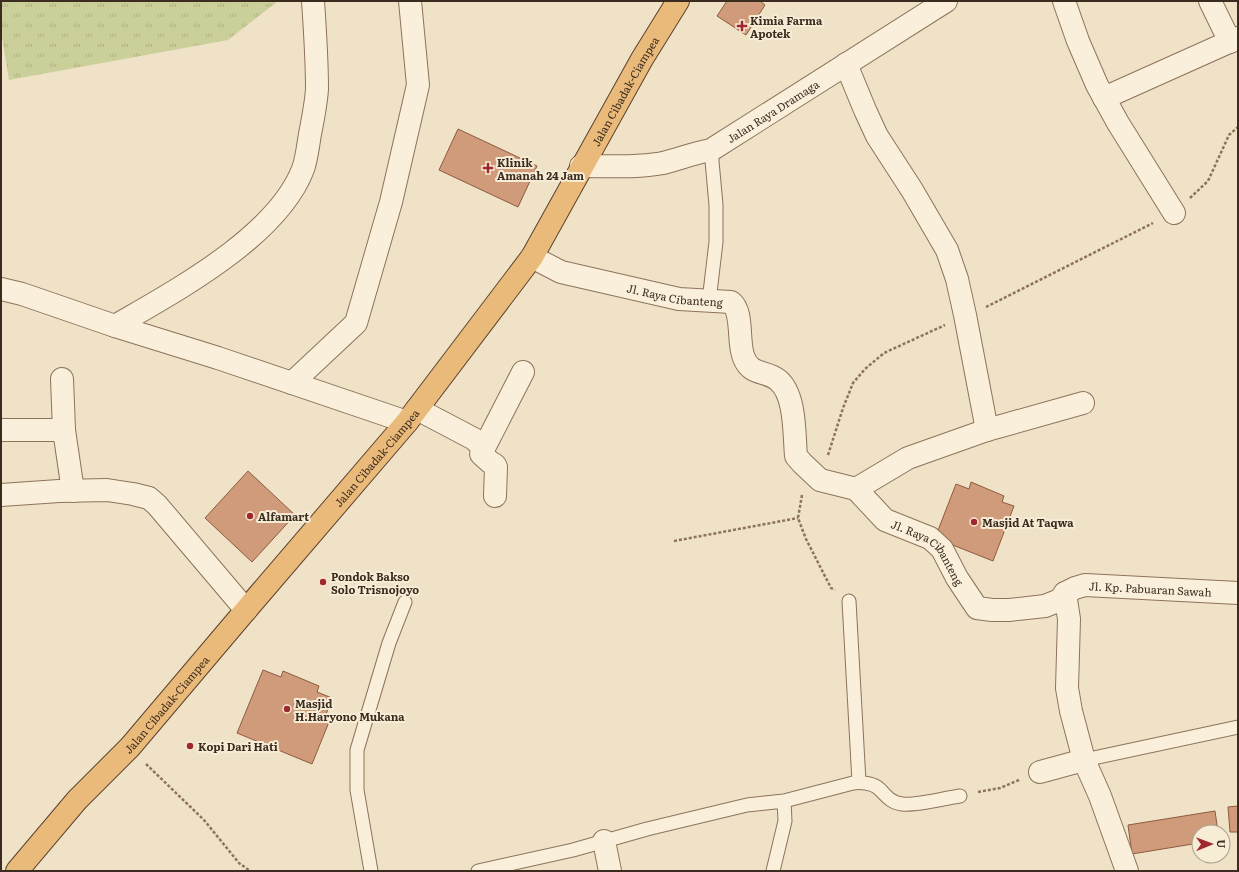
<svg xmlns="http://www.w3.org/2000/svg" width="1239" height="872" viewBox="0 0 1239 872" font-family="Literata,serif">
  <defs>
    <pattern id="grass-tufts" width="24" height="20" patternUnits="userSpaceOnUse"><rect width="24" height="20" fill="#cbcf99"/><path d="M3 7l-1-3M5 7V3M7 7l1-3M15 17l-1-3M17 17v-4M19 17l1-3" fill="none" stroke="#afb283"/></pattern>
  </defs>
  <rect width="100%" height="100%" fill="#f0e2c6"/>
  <path fill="url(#grass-tufts)" d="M1 1H278L228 40 9 80 1 31Z"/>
  <path fill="#d09b7b" stroke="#8d5b40" d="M727 1H760L765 5 746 35 717 16Z
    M458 129 537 166 518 207 439 170Z
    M248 471 295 515 252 562 205 518Z
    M971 482 1004 496 1002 502 1014 506 993 561 935 538 956 484 969 489Z
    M263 670 281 677 283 671 319 686 317 692 332 698 324 720 329 722 312 764 237 733Z
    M1238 806V832H1230L1228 807Z
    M1215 811 1218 832H1199V843L1132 854 1128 825Z"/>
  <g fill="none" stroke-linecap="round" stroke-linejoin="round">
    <defs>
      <path id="service" d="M709 301 716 242V205L711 150
        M849 601 859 782
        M1084 760 1238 727
        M371 871 357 790V750L389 643 405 602
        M478 871 573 850 647 829 747 805 784 801 853 783C860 782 871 783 877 787 886 794 888 802 902 804 916 806 945 798 960 796
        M773 871 785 821 784 801"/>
      <g id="minor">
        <path d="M1064 1 1078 41 1097 85 1118 123 1174 213"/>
        <path d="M1210 1 1230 42"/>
        <path d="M846 64 865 110 877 136 912 190 947 250 957 279 965 315 987 430"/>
        <path d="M1104 98 1238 38"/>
        <path id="s1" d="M581 166C608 166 636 168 663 163 679 159 694 153 711 150L946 1"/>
        <path id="s2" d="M532 257 561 272 679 299 731 302C744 312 737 343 744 358 751 376 766 370 778 380 796 395 794 434 796 456L802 463 820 480 856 489 885 520 930 538 942 549 957 578 977 608 992 610H1009L1045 606 1060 600 1065 593 1069 619 1067 688 1071 711 1084 760 1100 796 1127 871"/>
        <path d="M1 289 22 294 115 326 218 358 407 422"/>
        <path d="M115 326C175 291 277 237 303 169 307 158 308 145 310 134 313 119 316 104 317 89 317 59 315 30 313 1"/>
        <path d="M62 379 64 430"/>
        <path d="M292 383 356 323 391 202 418 85 410 1"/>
        <path d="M417 409 474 439 484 448 481 454 490 462 495 465 496 467 495 496"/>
        <path d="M1 430H64L73 491"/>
        <path d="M484 448 523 372"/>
        <path d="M856 489 908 458 987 430 1083 403"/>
        <path d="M1 495 59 491 107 490 133 494 149 498 157 505 246 610"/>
        <path id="s3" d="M1065 593 1075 588 1085 585 1238 593"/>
        <path d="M1040 772 1084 760"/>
        <path d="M604 841 610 871"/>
      </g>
      <g id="trunk">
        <path id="s4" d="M17 871 77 800 130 747 246 610 407 422 532 257 642 59 678 1"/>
      </g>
    </defs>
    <use href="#service" stroke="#8d735b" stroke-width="15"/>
    <use href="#minor" stroke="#8d735b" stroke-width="24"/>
    <use href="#trunk" stroke="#5a422f" stroke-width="24"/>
    <path stroke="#8d735b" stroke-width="2.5" stroke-dasharray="3 2" stroke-linecap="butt" d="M1190 198 1208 181 1229 135 1238 127
      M986 307 1153 223
      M828 455 843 408 853 383 865 369 884 353 945 325
      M802 495 798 518 806 539 831 588 835 590
      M674 541 798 518
      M146 764 204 820 239 863 250 871
      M978 792 1000 788 1019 780"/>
    <use href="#service" stroke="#faefda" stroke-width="13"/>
    <use href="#minor" stroke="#faefda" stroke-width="22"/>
    <use href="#trunk" stroke="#eaba7a" stroke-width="22"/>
  </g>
  <g fill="#9e282e" stroke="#f7ecd6" stroke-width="1.5">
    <path d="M740 20h4v4h4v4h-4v4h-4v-4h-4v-4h4z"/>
    <path d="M486 162h4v4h4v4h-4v4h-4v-4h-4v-4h4z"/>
    <circle cx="250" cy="516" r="4"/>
    <circle cx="974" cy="522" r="4"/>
    <circle cx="323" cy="582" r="4"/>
    <circle cx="287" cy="709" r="4"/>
    <circle cx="190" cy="746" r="4"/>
  </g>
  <g text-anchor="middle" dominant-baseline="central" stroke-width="4" stroke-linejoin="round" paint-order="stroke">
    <g font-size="11" font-weight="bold" fill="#3c2c1f" stroke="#f7ecd6" text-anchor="start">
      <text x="750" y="20">Kimia Farma<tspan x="750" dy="13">Apotek</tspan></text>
      <text x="497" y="162">Klinik<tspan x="497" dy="13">Amanah 24 Jam</tspan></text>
      <text x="258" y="516">Alfamart</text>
      <text x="982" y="522">Masjid At Taqwa</text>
      <text x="331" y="576">Pondok Bakso<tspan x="331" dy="13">Solo Trisnojoyo</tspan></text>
      <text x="295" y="703">Masjid<tspan x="295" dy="13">H.Haryono Mukana</tspan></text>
      <text x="198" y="746">Kopi Dari Hati</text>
    </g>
    <g font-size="11" fill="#3c2c1f" stroke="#f7ecd6">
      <text stroke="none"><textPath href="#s4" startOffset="992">Jalan Cibadak-Ciampea</textPath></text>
      <text stroke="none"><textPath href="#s1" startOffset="205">Jalan Raya Dramaga</textPath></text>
      <text stroke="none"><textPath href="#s2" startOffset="149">Jl. Raya Cibanteng</textPath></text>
      <text stroke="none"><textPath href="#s4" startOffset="548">Jalan Cibadak-Ciampea</textPath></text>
      <text stroke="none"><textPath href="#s2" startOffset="556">Jl. Raya Cibanteng</textPath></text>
      <text stroke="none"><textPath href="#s3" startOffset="87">Jl. Kp. Pabuaran Sawah</textPath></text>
      <text stroke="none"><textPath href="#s4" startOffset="224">Jalan Cibadak-Ciampea</textPath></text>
    </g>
  </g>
  <rect width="1239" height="872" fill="none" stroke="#3c2c1f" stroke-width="4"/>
  <g transform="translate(1211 844) rotate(89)"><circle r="19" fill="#f7ecd6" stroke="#ac9f8d"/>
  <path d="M0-3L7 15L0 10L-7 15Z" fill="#9e282e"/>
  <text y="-6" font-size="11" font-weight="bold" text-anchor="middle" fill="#3c2c1f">U</text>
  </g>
</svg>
